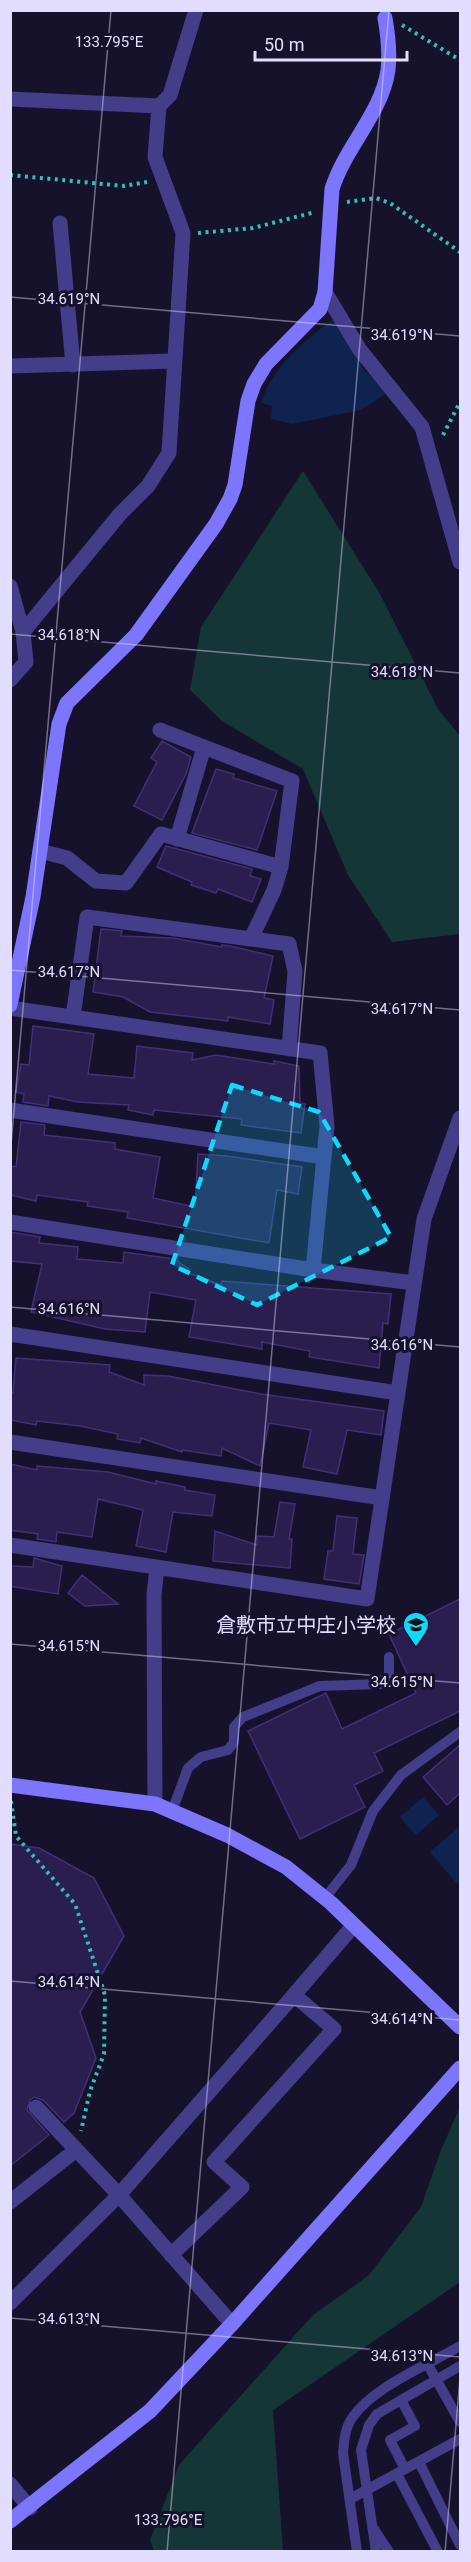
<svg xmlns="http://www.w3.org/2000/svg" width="471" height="2562" viewBox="0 0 471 2562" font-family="Roboto,'Noto Sans JP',sans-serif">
  <rect width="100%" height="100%" fill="#17122c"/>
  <path fill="#153636" d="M303 471 380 594 438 709 460 736V934L392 942 348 875 303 769 222 721 190 690 201 627Z
    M460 2107V2282L273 2410 283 2551H154L150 2540 179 2465 312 2316 369 2275 421 2207 441 2150Z"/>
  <path fill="#0e234f" d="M336 317 362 367 387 393 361 410 292 424 271 419 272 406 261 403C273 365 305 341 336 317Z
    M423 1797 439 1815 416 1835 400 1817Z
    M460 1826V1882L457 1884 430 1852Z"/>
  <path fill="#291e4d" stroke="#413079" stroke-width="1.5" d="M162 741 191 757 186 774 162 820 134 806 157 762 151 758Z
    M216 769 234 774 233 778 277 791 257 850 192 833Z
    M166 846 252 869 250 876 261 879 252 902 218 889 216 893 191 885 192 882 157 867Z
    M101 929 122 931 121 936 173 938 221 947 222 945 230 946 273 956 264 998 274 1000 270 1024 228 1017V1021L150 1012 123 997 93 992Z
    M33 1026 94 1034 88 1074 134 1078 137 1046 193 1053 192 1060 216 1055 274 1064V1061L299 1066 300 1103 305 1104 301 1133 241 1125 242 1119 154 1110 153 1115 128 1110 129 1105 78 1102 49 1096 48 1106 23 1102 24 1094 16 1092 21 1064 29 1065Z
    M21 1122 45 1125 44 1135 115 1143V1149L160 1157 153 1198 195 1207 198 1154 227 1156 302 1167 298 1194 277 1190 269 1243 127 1218 128 1212 87 1206 88 1202 37 1195 36 1201 10 1195V1166L16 1167Z
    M10 1232 40 1237 39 1243 78 1247 77 1259 123 1263 124 1252 174 1259 189 1269 188 1273 221 1285 222 1281 391 1294 388 1324 383 1323 379 1368 309 1357 310 1351 262 1342V1349L189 1337 196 1300 150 1292 145 1332 105 1329 31 1312 42 1264 10 1261Z
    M16 1358 110 1365 109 1372 144 1385V1375L168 1376 261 1394 384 1411 381 1435 347 1430 337 1474 303 1467 311 1430 269 1423 260 1466 222 1448 221 1456 182 1450V1452L141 1438 140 1443 117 1439 118 1434 80 1426 37 1421 36 1425 10 1420V1392L13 1393Z
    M10 1464 37 1470V1466L108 1472 156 1484V1481L185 1487V1490L215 1495 212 1516 173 1512 166 1552 136 1546 143 1510 98 1499 92 1537 57 1532 56 1542 37 1539 38 1534 10 1530Z
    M280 1502 295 1504 289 1539H292L290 1568 213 1561 215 1531 257 1545V1536L274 1537Z
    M337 1516 357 1518 353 1554 364 1555 359 1584 324 1579 328 1551H333Z
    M34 1558 62 1566 58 1594 10 1586V1566L33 1567Z
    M82 1575 118 1604 85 1606 68 1593Z
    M460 1599V1711L374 1753 383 1771 354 1785 365 1807 300 1839 248 1731 326 1693 342 1729 416 1693 389 1634Z
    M460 1745V1793L447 1805 423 1777Z
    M10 1844 39 1848 94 1878 124 1936 80 2012 96 2058 74 2113 64 2122 43 2100 34 2097 30 2100 27 2110 49 2135 10 2166Z"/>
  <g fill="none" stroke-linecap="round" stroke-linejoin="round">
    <path stroke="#32beba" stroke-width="4" stroke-dasharray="3 4.5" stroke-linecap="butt" d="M402 25 460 60
      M10 175 124 186 147 182
      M347 202 376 198 390 203 460 252
      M198 233 253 228 315 212
      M443 435 460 402
      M11 1801 16 1836 75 1904 105 1995 104 2054 90 2091 81 2131"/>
    <path stroke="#433d8a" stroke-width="10" d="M172 1811 188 1768 201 1757 228 1750 234 1742V1727L243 1717 320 1686 381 1684 389 1676V1657
      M325 1898 351 1865 373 1811 401 1775 460 1732
      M428 2365 460 2422
      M401 2400 415 2426 390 2440 405 2469
      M419 2462 460 2545
      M397 2474 438 2552
      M350 2499 460 2439
      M374 2529 389 2552
      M357 2552 343 2453C344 2441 345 2428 352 2418 373 2387 428 2365 460 2346
      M376 2552 361 2450 369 2425 377 2414 460 2366"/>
    <path stroke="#433d8a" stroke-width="15" d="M10 99 159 106
      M60 223 73 365
      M325 292 360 350 422 427 460 562
      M10 366 174 361
      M10 586 23 632
      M10 680 26 662 23 632 120 514 148 486 169 453 183 233 155 157 159 106 170 95 196 10
      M160 730 292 781 281 867 274 890 251 939
      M177 839 204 747
      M40 851 67 858 96 881 126 883 161 834 281 867
      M10 1008 320 1053 327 1126 313 1270 414 1283
      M73 1017 87 917 289 944 295 971 289 1049
      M10 1110 324 1157
      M10 1222 313 1270
      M10 1334 398 1393
      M10 1442 382 1498
      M10 1545 367 1599 424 1219 460 1118
      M155 1804 154 1595 157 1568
      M294 1995 354 1925
      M36 2107 119 2195 294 1995 334 2029 214 2162 242 2187 171 2255
      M10 2202 76 2150
      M10 2303 119 2195 232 2324
      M10 2484 30 2508"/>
    <path stroke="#7d75fe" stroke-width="15" d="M10 1005 33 897 59 724 67 703 136 635 216 524 230 499 235 485 248 401 254 384 266 364 320 309 325 292 332 189C345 147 382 113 388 70 390 52 388 35 385 18
      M10 1785 155 1804 227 1835 286 1867 331 1903 460 2027
      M10 2521 150 2411 232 2324 460 2068"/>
  </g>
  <path fill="#0bdcfd" fill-opacity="0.2" stroke="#0bdcfd" stroke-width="4.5" stroke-dasharray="12 8" stroke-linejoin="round" d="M232 1085 319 1112 391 1237 257 1305 172 1265Z"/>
  <path fill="none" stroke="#e2ddff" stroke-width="1.5" stroke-opacity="0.45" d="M10 297 460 336M10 634 460 673M10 970 460 1010M10 1156 111 10M10 1307 460 1347M10 1644 460 1683M10 1981 460 2020M10 2318 460 2357M167 2552 389 10M445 2552 460 2378"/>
  <defs>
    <symbol id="school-pin" viewBox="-11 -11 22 30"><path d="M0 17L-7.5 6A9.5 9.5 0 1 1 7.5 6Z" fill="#0bdcfd" stroke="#17122c"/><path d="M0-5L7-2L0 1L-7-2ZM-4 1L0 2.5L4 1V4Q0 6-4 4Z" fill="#111"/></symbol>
  </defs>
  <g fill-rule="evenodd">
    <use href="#school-pin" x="401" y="1610" width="30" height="40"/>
  </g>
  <g text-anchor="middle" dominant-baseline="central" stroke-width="6" stroke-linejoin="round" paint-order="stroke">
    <g font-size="20" fill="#e2ddff" stroke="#17122c" text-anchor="end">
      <text x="396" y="1625">倉敷市立中庄小学校</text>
    </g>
  </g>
  <g font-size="15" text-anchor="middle" fill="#e2ddff" stroke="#17122c" stroke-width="6" stroke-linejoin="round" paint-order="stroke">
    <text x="109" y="47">133.795°E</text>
    <text x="69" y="304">34.619°N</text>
    <text x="402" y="340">34.619°N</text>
    <text x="69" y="640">34.618°N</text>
    <text x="402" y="677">34.618°N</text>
    <text x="69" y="977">34.617°N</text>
    <text x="402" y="1014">34.617°N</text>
    <text x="69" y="1314">34.616°N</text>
    <text x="402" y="1350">34.616°N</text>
    <text x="69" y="1651">34.615°N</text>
    <text x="402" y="1687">34.615°N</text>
    <text x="69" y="1987">34.614°N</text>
    <text x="402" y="2024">34.614°N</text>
    <text x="69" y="2324">34.613°N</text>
    <text x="402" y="2361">34.613°N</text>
    <text x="168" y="2525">133.796°E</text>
  </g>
  <rect width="471" height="2562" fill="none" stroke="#e2ddff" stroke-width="24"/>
  <path d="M255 51v9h152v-9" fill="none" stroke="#e2ddff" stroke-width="3"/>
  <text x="264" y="51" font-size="18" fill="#e2ddff" stroke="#17122c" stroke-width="4.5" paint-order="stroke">50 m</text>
</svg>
